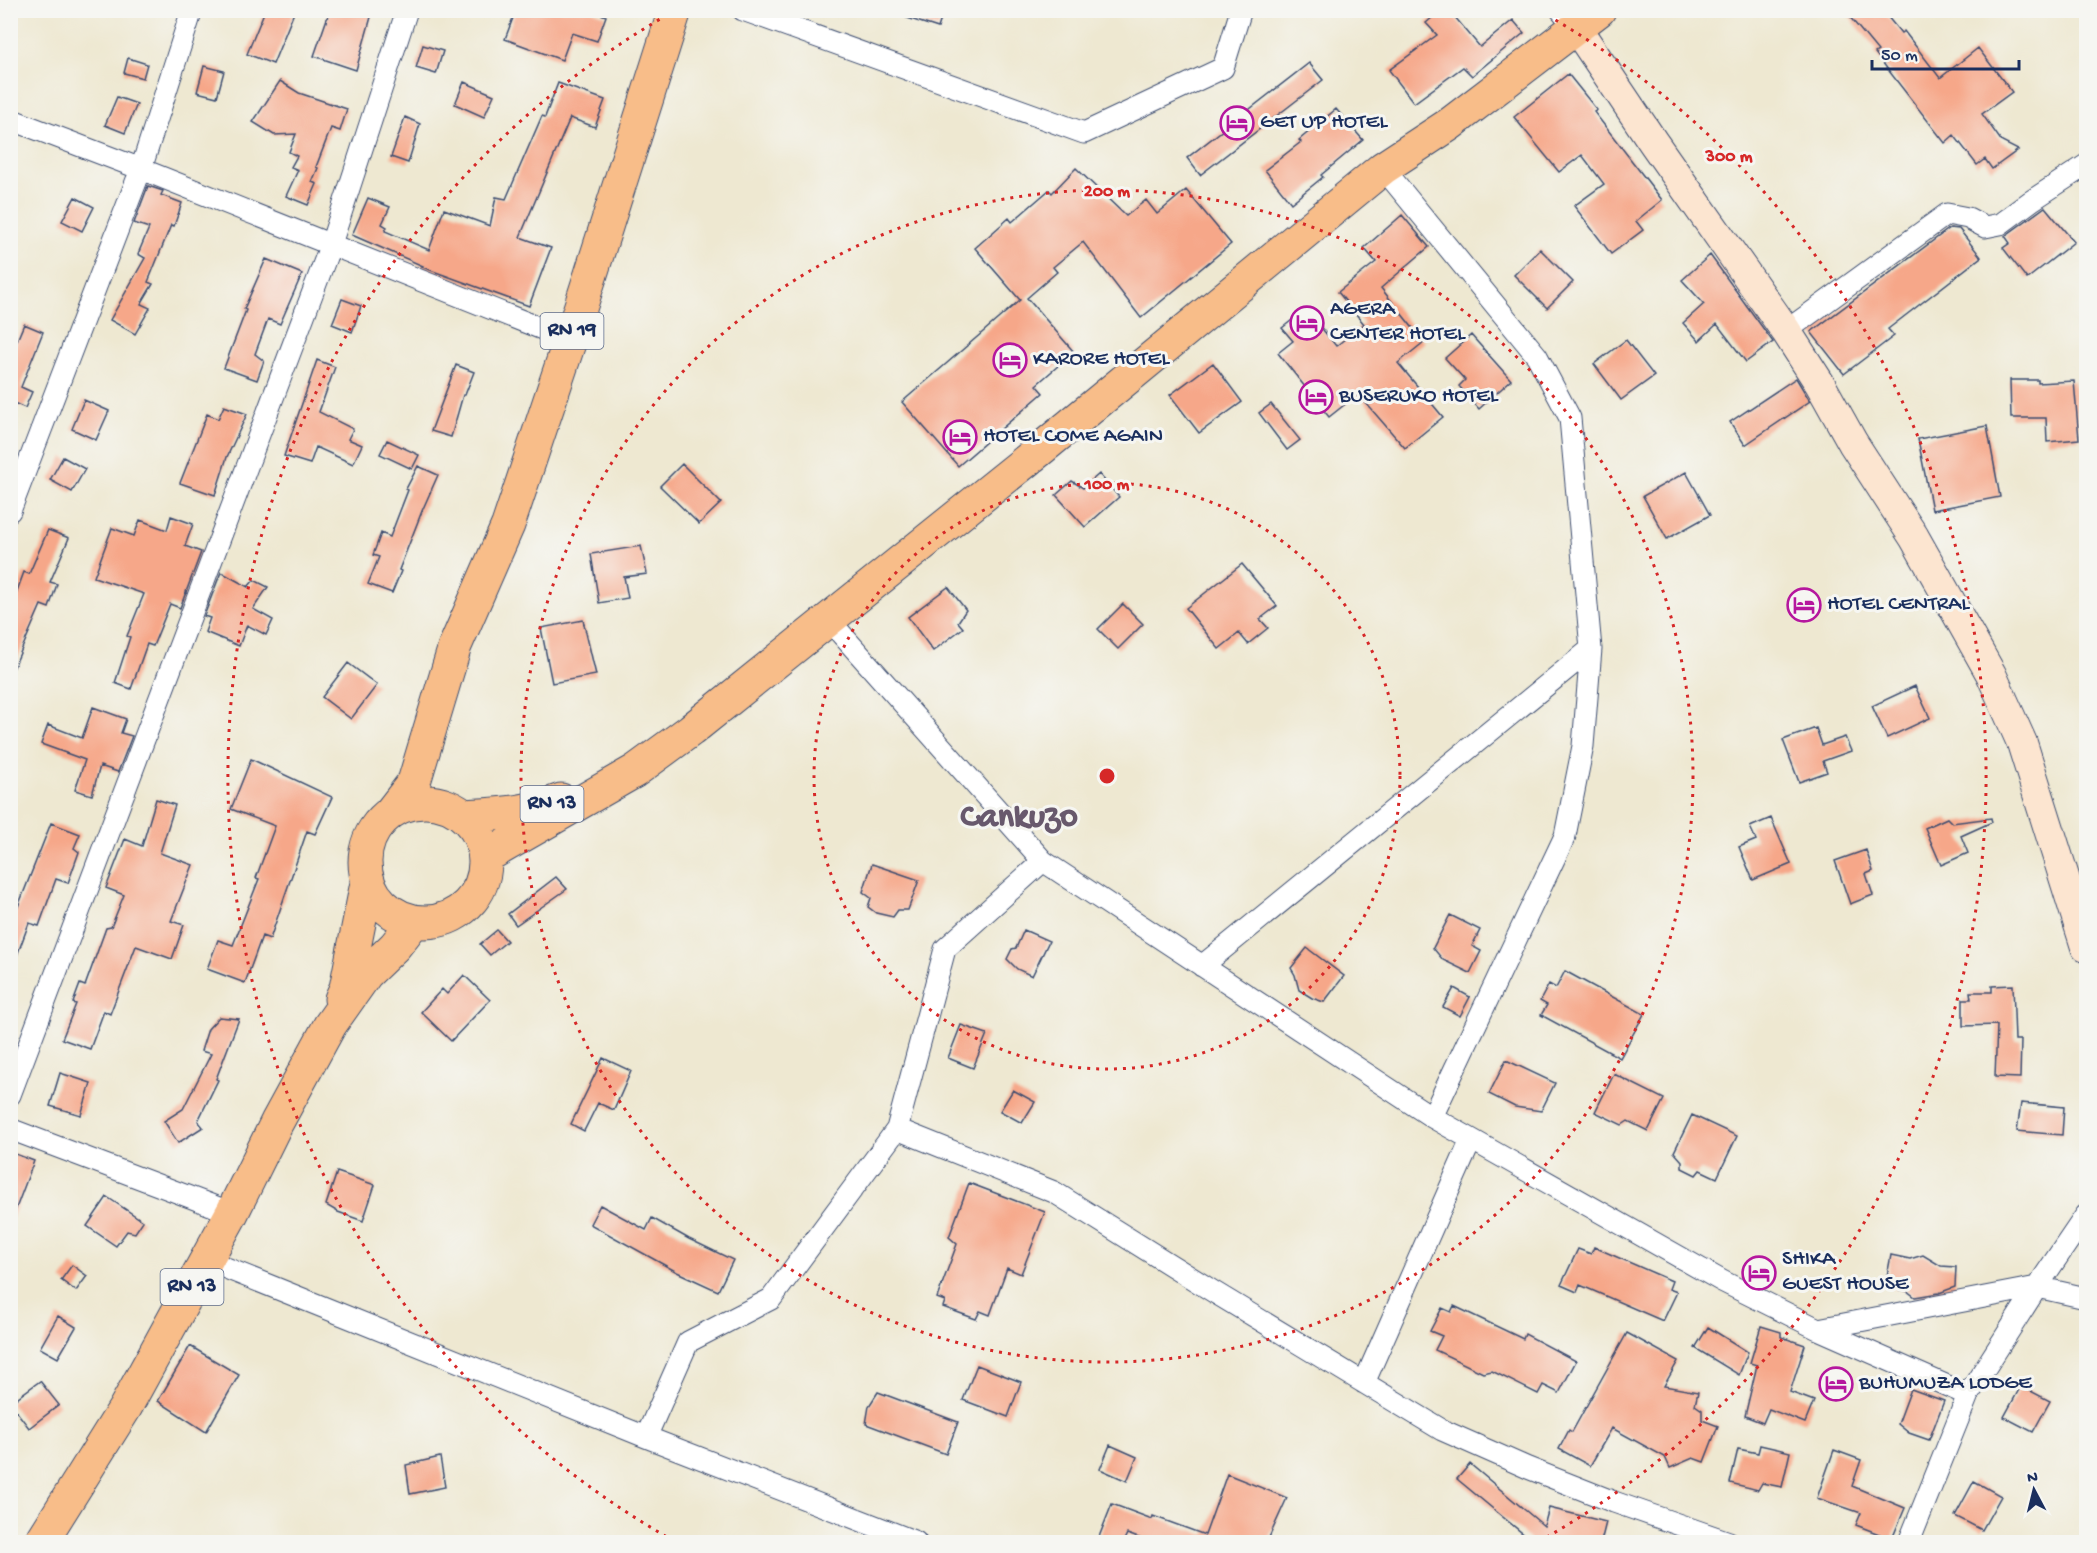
<svg xmlns="http://www.w3.org/2000/svg" width="2097" height="1553" viewBox="0 0 2097 1553" font-family="'Gochi Hand',sans-serif">
  <rect width="100%" height="100%" fill="#f6f6f2"/>
  <filter id="ink" filterUnits="userSpaceOnUse"><feTurbulence type="fractalNoise" baseFrequency=".0167" numOctaves="2"/><feDisplacementMap in="SourceGraphic" scale="12" xChannelSelector="R" yChannelSelector="G"/><feConvolveMatrix kernelMatrix="1 2 1 2 8 2 1 2 1" color-interpolation-filters="sRGB"/></filter>
  <filter id="wash" filterUnits="userSpaceOnUse"><feTurbulence type="fractalNoise" baseFrequency=".008" numOctaves="4" result="noise"/><feDisplacementMap in="SourceGraphic" scale="24" xChannelSelector="R" yChannelSelector="G"/><feGaussianBlur stdDeviation="1.35" result="paint"/><feColorMatrix in="noise" values="0 0 0 0 0 0 0 0 0 0 0 0 0 0 0 0 0 1.4 0 .05"/><feComposite in="paint" operator="in"/></filter>
  <g filter="url(#wash)">
    <rect width="100%" height="100%" fill="#eee8d1"/>
    <g id="blocks">
      <path fill="#f6a789" d="M265 10H295L273 64 247 54Z
        M330 10H373L356 70 314 56Z
        M516 10H591L606 16 597 41 572 33 562 60 505 39Z
        M895 10H944L938 28 895 14Z
        M1441 10H1449L1480 47 1513 20 1524 33 1472 76 1463 67 1414 103 1389 70 1437 35 1426 23Z
        M1844 10H1882L1901 33 1904 31 1940 78 1978 48 2012 92 1982 114 2002 142 2018 150 1992 169 1985 159 1977 165 1954 135 1945 143 1875 53 1878 51Z
        M423 45 443 51 436 74 416 68Z
        M128 58 147 64 143 78 124 73Z
        M1309 63 1323 80 1200 175 1187 158Z
        M204 66 224 71 217 97 197 92Z
        M1568 74 1597 110 1594 112 1662 200 1636 221 1643 230 1611 254 1574 206 1604 184 1582 155 1559 172 1514 117Z
        M280 81 299 93 347 109 340 131 331 128 316 167 318 168 312 182 317 184 308 205 286 196 298 170 291 167 297 156 289 152 296 134 274 135 253 122Z
        M464 82 494 95 484 117 455 104Z
        M558 83 605 100 595 127 570 118 520 237 551 248 529 306 422 267 423 266 352 235 368 198 390 207 382 224 387 227 385 231 429 250 444 209 490 226 496 197 506 199 542 116 545 117Z
        M117 97 137 104 125 133 105 125Z
        M1336 109 1363 140 1321 175 1323 177 1291 203 1265 170 1301 142 1299 140Z
        M405 117 420 124 408 163 391 157Z
        M1076 168 1126 216 1146 200 1157 214 1186 190 1231 244 1141 318 1083 242 1053 267 1057 272 1027 298 1074 352 1036 385 1043 393 958 466 902 402 1020 300 975 248 1009 218 1012 222 1049 190 1052 193Z
        M148 186 163 191 161 195 182 203 174 226 171 225 148 282 153 284 141 304 150 308 135 334 110 320 145 258 138 254 149 228 134 223Z
        M75 197 94 207 82 231 62 221Z
        M2045 207 2074 242 2027 279 2003 248 2010 243 2005 236Z
        M1402 215 1429 247 1381 288 1424 342 1398 363 1443 417 1405 448 1358 394 1329 417 1278 353 1293 341 1282 328 1306 309 1336 346 1364 324 1338 292 1376 262 1364 248Z
        M1950 228 1959 229 1981 257 1888 329 1894 336 1844 374 1811 332Z
        M1540 249 1573 282 1547 308 1514 275Z
        M1710 255 1773 342 1746 362 1717 324 1699 341 1683 323 1704 304 1682 280Z
        M266 259 302 274 280 324 268 319 255 354 264 361 257 380 224 368 246 310 244 309Z
        M342 299 361 306 352 332 332 324Z
        M24 324 43 332 21 387 32 392 25 408 14 403 11 410 10 357Z
        M1471 335 1511 380 1479 409 1459 386 1465 380 1445 358Z
        M1626 340 1654 376 1621 400 1594 364Z
        M317 360 335 367 319 412 353 429 348 439 362 445 353 464 316 447 310 464 284 456Z
        M1213 363 1242 402 1199 433 1170 395Z
        M456 365 474 372 465 395H463L451 437 431 431Z
        M1796 378 1810 401 1745 445 1730 422Z
        M2010 380H2038V383L2074 381 2079 439 2047 442 2046 418H2011Z
        M84 400 109 411 96 440 72 429Z
        M1271 404 1300 440 1287 450 1259 413Z
        M224 406 247 414 227 457 215 495 180 483 207 414 218 419Z
        M1987 426 2000 497 1932 510 1918 439Z
        M387 440 419 455 412 469 380 454Z
        M63 457 85 469 72 492 50 480Z
        M682 464 721 503 699 524 660 486Z
        M418 466 438 475 422 511 399 570 401 571 392 593 368 584 379 557 373 555 381 533 390 537 408 490 406 489Z
        M1686 472 1710 515 1667 539 1643 496Z
        M1099 474 1119 497 1085 527 1056 495 1072 481 1083 488Z
        M171 516 193 524 185 546 201 552 180 608 170 604 153 646 147 644 131 689 115 683 130 637 127 636 144 594 94 577 112 528 134 536 140 520 167 530Z
        M48 530 69 538 50 582 57 584 49 608 41 605 10 676V610L24 572 29 574Z
        M641 546 647 574 624 577 628 598 599 603 591 554Z
        M1242 564 1277 606 1260 619 1268 628 1248 644 1239 633 1219 649 1186 608Z
        M221 572 248 587 254 580 268 587 253 609 273 620 266 635 247 625 239 646 205 632 210 618 204 616Z
        M948 587 966 610 958 622 963 628 933 651 908 617Z
        M1123 604 1143 624 1118 649 1098 629Z
        M583 620 596 675 552 683 541 628Z
        M348 663 377 685 351 719 322 697Z
        M1915 686 1930 718 1887 738 1872 706Z
        M93 707 126 719 121 733 132 736 118 772 100 766 92 795 75 790 85 760 41 744 48 725 82 738Z
        M1816 728 1822 745 1845 737 1851 751 1823 761 1827 772 1799 782 1783 740Z
        M251 759 332 797 315 834 307 831 270 939 262 936 245 983 207 969 218 940 233 945 259 879 256 878 275 826 231 809Z
        M156 799 175 805 160 853 193 865 171 921 184 925 172 959 136 946 110 1014 104 1011 90 1049 62 1039 76 1004 73 1003 80 984 85 986 106 928 111 927 124 895 106 888 125 839 142 846Z
        M1771 818 1791 864 1753 880 1739 847 1756 840 1750 827Z
        M1947 818 1952 823 1991 818 1992 822 1961 836 1968 853 1941 865 1925 828Z
        M51 823 80 834 74 848 79 852 68 883 56 879 39 926 29 923 12 969 10 968V927Z
        M1866 850 1873 871 1866 874 1873 895 1850 904 1835 861Z
        M872 864 919 880 908 910H898L893 917 876 913 868 907 871 898 863 892Z
        M556 877 567 889 516 925 508 914Z
        M1450 915 1480 930 1472 946 1481 951 1470 973 1443 960 1433 948Z
        M497 930 507 941 490 955 480 944Z
        M1024 930 1049 941 1032 976 1017 969 1007 959 1012 949 1016 948Z
        M1307 948 1344 976 1324 1002 1312 998 1299 990 1295 975 1291 968Z
        M1565 971 1644 1014 1620 1058 1541 1015 1547 1005 1540 1001 1549 984 1556 988Z
        M464 975 490 1000 451 1041 421 1012 442 989 447 994Z
        M2013 985 2015 1040H2021L2020 1078 1995 1077 1997 1025 1963 1026V999H1971L1970 992H1992V986Z
        M1454 988 1470 997 1460 1016 1443 1007Z
        M219 1017 239 1019 216 1079 218 1080 198 1121 203 1127 178 1143 164 1121 183 1109 211 1054 201 1051 208 1029Z
        M961 1025 987 1034 973 1068 948 1058Z
        M603 1058 631 1071 614 1110 598 1103 584 1131 571 1124Z
        M1506 1060 1555 1083 1541 1111 1515 1107 1489 1094Z
        M60 1073 91 1083 81 1115 50 1106Z
        M1614 1074 1664 1099 1648 1131 1628 1121 1622 1125 1595 1112Z
        M1013 1090 1035 1102 1022 1123 1000 1111Z
        M2021 1103 2064 1107 2062 1135 2017 1131Z
        M1692 1115 1737 1136 1717 1178 1700 1170 1696 1175 1682 1168V1161L1674 1152Z
        M10 1152 34 1161 12 1219 10 1218Z
        M337 1172 375 1185 363 1221 338 1212 326 1205Z
        M969 1183 1045 1212 1021 1274 1007 1268 990 1315 980 1311 976 1319 943 1307 945 1301 937 1298 957 1244 949 1237Z
        M107 1197 143 1221 135 1233 127 1231 116 1246 87 1226Z
        M600 1205 646 1230 652 1218 689 1239 733 1260 718 1291 677 1272 590 1224Z
        M1594 1247 1672 1281 1669 1289 1677 1292 1663 1321 1580 1285 1577 1292 1561 1285 1578 1249 1591 1254Z
        M1891 1255 1910 1259 1923 1255 1941 1266 1956 1267 1955 1287 1939 1293 1915 1297 1907 1291 1885 1287Z
        M72 1265 87 1276 76 1291 61 1280Z
        M1454 1306 1523 1339 1525 1334 1576 1361 1559 1393 1543 1385 1538 1394 1492 1371 1483 1373 1435 1350 1442 1336 1430 1331 1442 1308 1451 1312Z
        M58 1316 76 1327 58 1358 40 1348Z
        M1761 1326 1781 1332V1337L1805 1345 1790 1392 1814 1401 1805 1423 1769 1409 1763 1423 1745 1416 1757 1365 1750 1363Z
        M1708 1327 1748 1352 1739 1375 1695 1348Z
        M1627 1333 1678 1361 1664 1386 1698 1392 1695 1405 1702 1410V1420L1718 1426 1704 1462 1693 1458 1670 1468 1665 1457 1612 1428 1590 1466 1559 1449 1569 1430 1572 1432Z
        M190 1346 239 1375 206 1432 158 1401Z
        M977 1365 1021 1382 1008 1417 963 1400Z
        M40 1381 59 1405 29 1428 10 1403Z
        M2021 1386 2050 1401 2033 1432 2004 1417Z
        M1911 1389 1944 1401 1929 1440 1909 1433 1898 1424Z
        M878 1392 958 1422 946 1454 866 1424 869 1406Z
        M1110 1445 1137 1457 1127 1481 1100 1469Z
        M1760 1445 1790 1452 1782 1487 1762 1483 1758 1490 1730 1483 1738 1449 1758 1453Z
        M1834 1450 1861 1460 1852 1486 1905 1508 1892 1539 1856 1525 1861 1513 1817 1498Z
        M440 1457 445 1487 410 1494 406 1465Z
        M1470 1464 1544 1526 1549 1508 1606 1522 1601 1542H1533L1457 1479Z
        M1227 1474 1287 1498 1267 1542H1150L1127 1534 1123 1542H1097L1112 1504 1152 1519 1153 1516 1205 1535Z
        M1974 1481 2001 1496 1982 1530 1955 1516Z"/>
    </g>
  </g>
  <g filter="url(#ink)">
    <use href="#blocks" fill-opacity="0" stroke="#3b4b6f" stroke-width="1.5"/>
    <g fill="none" stroke-linecap="round" stroke-linejoin="round">
      <defs>
        <path id="minor" d="M743 10 1084 133 1223 68 1241 10
          M1561 10 1577 29
          M10 119 141 169 570 340
          M1383 168 1537 356 1570 418 1591 649 1583 746 1565 836 1432 1117
          M1786 331 1947 214 1968 218 1985 227 2000 224 2031 201 2086 165
          M10 511 141 169 192 10
          M828 619 1043 861 1432 1117 1722 1281 1818 1329 2037 1287 2086 1298
          M1202 966 1591 649
          M10 1095 331 244 407 10
          M10 1129 232 1213
          M897 1129 945 949 1043 861
          M206 1260 646 1437 916 1542
          M1818 1329 1968 1395
          M1364 1383 1471 1140
          M646 1437 688 1342 771 1299 897 1129 1054 1192 1214 1292 1442 1430 1528 1468 1614 1502 1729 1542
          M1909 1542 1968 1395 2037 1287 2086 1215"/>
        <path id="secondary" d="M1577 29 1653 142 1786 331 1820 384 1853 443 1914 537 1991 674 2022 743 2086 947"/>
        <path id="primary" d="M365 862a60 60 0 1 1 120 0a60 60 0 1 1-120 0Z
          M390 813 414 782 455 646 508 525 570 340 675 10
          M464 816C497 814 530 813 561 800
          M485 857 635 771 691 730 1041 449 1383 168 1450 124 1599 10
          M341 999 346 988 367 883
          M41 1542 125 1408 232 1213 277 1122 330 1025 366 974 395 946 414 922"/>
      </defs>
      <use href="#minor" stroke="#3b4b6f" stroke-width="23"/>
      <use href="#secondary" stroke="#3b4b6f" stroke-width="32"/>
      <use href="#primary" stroke="#3b4b6f" stroke-width="35"/>
      <use href="#minor" stroke="#fff" stroke-width="21"/>
      <use href="#secondary" stroke="#fce5d0" stroke-width="30"/>
      <use href="#primary" stroke="#f8bd89" stroke-width="33"/>
    </g>
  </g>
  <g fill="none" stroke="#d62828" stroke-width="3" stroke-dasharray="3 6">
    <circle cx="1107" cy="776" r="293"/>
    <circle cx="1107" cy="776" r="586"/>
    <path d="M674 1541A879 879 0 0 1 674 11M1540 11A879 879 0 0 1 1540 1541"/>
  </g>
  <defs>
    <symbol id="hotel-ring" viewBox="-11 -11 22 22"><circle r="9.5" fill="#f6f6f2" stroke="#b5179e" stroke-width="1.5"/><path d="M-6-4.5h1.5V1H6V5H4.5V3h-9V5H-6ZM-4 0a1.8 1.8 0 1 1 3.6 0ZM.5 0V-2.5h3Q6-2.5 6 0Z" fill="#b5179e"/></symbol>
  </defs>
  <g fill-rule="evenodd">
    <use href="#hotel-ring" x="1218" y="104" width="38" height="38"/>
    <use href="#hotel-ring" x="1288" y="304" width="38" height="38"/>
    <use href="#hotel-ring" x="991" y="341" width="38" height="38"/>
    <use href="#hotel-ring" x="1297" y="378" width="38" height="38"/>
    <use href="#hotel-ring" x="941" y="418" width="38" height="38"/>
    <use href="#hotel-ring" x="1785" y="586" width="38" height="38"/>
    <use href="#hotel-ring" x="1740" y="1254" width="38" height="38"/>
    <use href="#hotel-ring" x="1817" y="1365" width="38" height="38"/>
  </g>
  <g text-anchor="middle" dominant-baseline="central" stroke-width="6" stroke-linejoin="round" paint-order="stroke">
    <g fill="#f6f6f2" stroke="#5d6b8a" stroke-width="1.5">
      <rect x="540.5" y="313" width="63" height="36" rx="4.5"/>
      <rect x="520.5" y="786" width="63" height="36" rx="4.5"/>
      <rect x="160.5" y="1269" width="63" height="36" rx="4.5"/>
    </g>
    <g font-size="21" font-weight="bold" fill="#1b2f5e">
      <text x="572" y="331">RN 19</text>
      <text x="552" y="804">RN 13</text>
      <text x="192" y="1287">RN 13</text>
    </g>
    <g font-size="22" fill="#1b2f5e" stroke="#f6f6f2" text-anchor="start">
      <text x="1260" y="123">GET UP HOTEL</text>
      <text x="1330" y="310">AGERA<tspan x="1330" dy="25">CENTER HOTEL</tspan></text>
      <text x="1033" y="360">KARORE HOTEL</text>
      <text x="1339" y="397">BUSERUKO HOTEL</text>
      <text x="983" y="437">HOTEL COME AGAIN</text>
      <text x="1827" y="605">HOTEL CENTRAL</text>
      <text x="1782" y="1260">SHIKA<tspan x="1782" dy="25">GUEST HOUSE</tspan></text>
      <text x="1859" y="1384">BUHUMUZA LODGE</text>
    </g>
    <g font-size="34" font-weight="bold" fill="#68596d" stroke="#f6f6f2">
      <text x="1019" y="819">Cankuzo</text>
    </g>
  </g>
  <circle cx="1107" cy="776" r="9" fill="#d62828" stroke="#f6f6f2" stroke-width="3"/>
  <g font-size="18" text-anchor="middle" font-weight="bold" fill="#d62828" stroke="#f6f6f2" stroke-width="6" stroke-linejoin="round" paint-order="stroke">
    <text x="1729" y="161">300 m</text>
    <text x="1107" y="196">200 m</text>
    <text x="1107" y="489">100 m</text>
  </g>
  <rect width="2097" height="1553" fill="none" stroke="#f6f6f2" stroke-width="36"/>
  <g transform="translate(2034 1490) rotate(353)" stroke="#f6f6f2" stroke-width="4.5" paint-order="stroke">
  <path d="M0-4.5L10 22L0 15L-10 22Z" fill="#1b2f5e"/>
  <text y="-9" font-size="16" font-weight="bold" text-anchor="middle" fill="#1b2f5e">N</text>
  </g>
  <path d="M1872 60v9h147v-9" fill="none" stroke="#1b2f5e" stroke-width="3"/>
  <text x="1881" y="60" font-size="18" fill="#1b2f5e" stroke="#f6f6f2" stroke-width="4.5" paint-order="stroke">50 m</text>
</svg>
